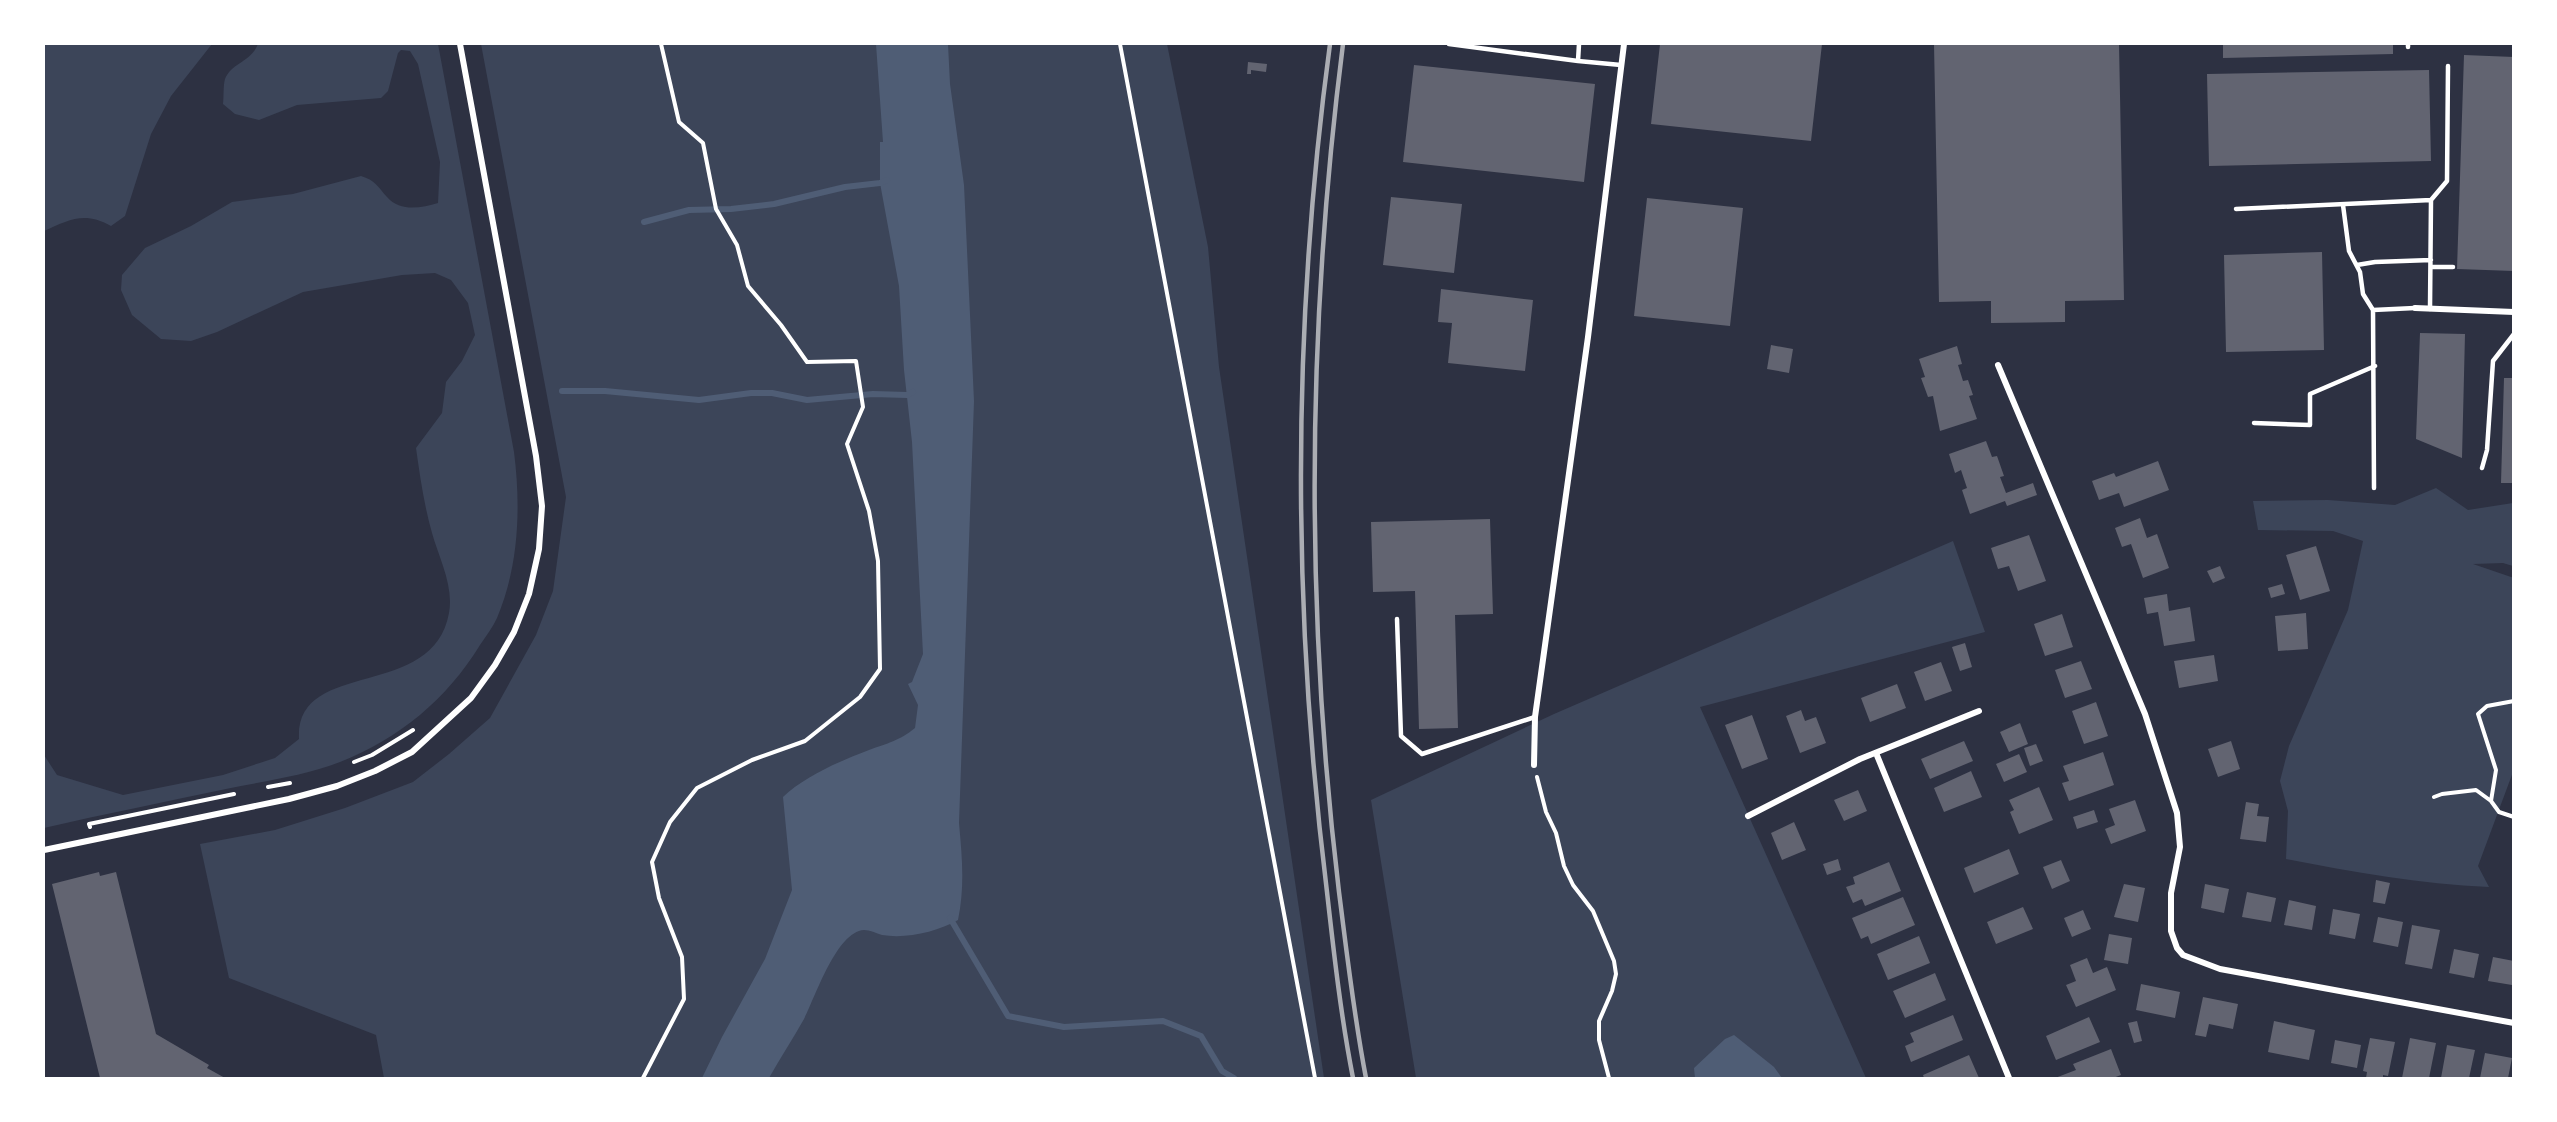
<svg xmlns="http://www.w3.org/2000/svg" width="2557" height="1122" viewBox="0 0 2557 1122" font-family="Arial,sans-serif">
  <rect width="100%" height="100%" fill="#2d3142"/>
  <path fill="#3c4559" d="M44 44H212L171 96 151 134 125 216 111 226C84 211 69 220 44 231Z
    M258 44H438L514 452C521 507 519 566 497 618 493 627 486 636 480 645 447 699 399 739 340 762 304 776 264 781 226 789 165 802 104 814 44 828V755L57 775 123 795 223 775 275 758 299 739C295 657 433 702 449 613 454 586 439 558 432 533 424 505 420 476 416 448L442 413 446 382 462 361 475 335 468 303 451 280 435 273 402 275 303 292 217 332 191 341 161 339 132 315 121 290 122 275 145 248 191 226 232 202 293 194 361 176C375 180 378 187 387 197 400 212 421 208 438 203L440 162 418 64 410 51 401 50 398 53 388 91 381 98 297 105 259 120 235 114 223 104C224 96 223 86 225 79 231 63 251 62 258 44Z
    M481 44H1167L1208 247 1219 367 1324 1078H384L376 1035 229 978 200 844 275 830 345 808 413 782 449 754 490 718 536 635 553 591 566 497Z
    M2436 488 2468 510 2513 503V566L2503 563 2473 564 2514 578 2513 772 2478 866 2489 887C2420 884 2353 872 2286 859L2288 811 2280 781 2289 746 2348 610 2363 541 2333 531 2258 530 2253 501 2328 500 2395 505Z
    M1953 541 1985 632 1700 707 1866 1078H1416L1371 800 1554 714Z"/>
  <path fill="#4f5d75" d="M876 44H948L950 84 964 185 974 401 959 823C962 857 965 886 958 920 937 932 906 939 882 935 876 933 870 930 864 930 836 932 815 998 804 1019 793 1039 780 1058 769 1078H702L722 1037 765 959 792 890 783 797C805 776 840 761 869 750 888 743 899 741 915 728L918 705 908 684 912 682 923 654 912 442 904 370 899 286 880 183V142H883Z
    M1734 1035 1774 1067 1782 1078H1695L1694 1068 1725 1039Z"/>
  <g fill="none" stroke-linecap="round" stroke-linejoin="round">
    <path stroke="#4f5d75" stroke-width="6" d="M644 222 689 210 731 209 774 204 845 187 880 183 887 180
      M562 391H605L699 400 751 393H772L807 400 873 394 907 395 913 392
      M950 918 1008 1016 1064 1027 1163 1021 1201 1036 1222 1071 1234 1078"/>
  </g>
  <path fill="#626471" d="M1660 44H1822L1811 141 1651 124Z
    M1934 44H2119L2124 300 2065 301V322L1991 323V301L1939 302Z
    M2223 44H2393V54L2223 58Z
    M2464 55 2514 57V271L2457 269Z
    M1248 62 1267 64 1266 72 1251 70V74H1247Z
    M1414 65 1595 84 1584 182 1403 162Z
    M2429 70 2431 161 2209 166 2207 74Z
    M1391 197 1462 204 1454 273 1383 265Z
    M1647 198 1743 208 1730 326 1634 316Z
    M2322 252 2324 350 2226 352 2224 255Z
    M1441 289 1533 300 1525 371 1448 363 1452 323 1438 322Z
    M2420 333 2465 334 2462 458 2416 439Z
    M1771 345 1793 349 1789 373 1767 369Z
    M1957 346 1962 364 1958 365 1963 381 1968 380 1973 395 1969 396 1977 419 1940 431 1933 396 1928 397 1921 378 1925 377 1919 359Z
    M2504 378H2514V483H2501Z
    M1986 441 1992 457 1997 456 2004 476 2000 477 2006 493 2033 483 2037 495 2007 506 2005 501 1970 514 1962 490 1967 488 1961 470 1955 473 1949 454Z
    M2158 461 2169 490 2124 507 2119 493 2099 500 2092 481 2114 473 2116 477Z
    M2140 518 2147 538 2157 534 2169 568 2143 578 2131 544 2122 547 2115 528Z
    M1490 519 1493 614 1455 615 1458 728 1419 729 1415 591 1373 592 1371 522Z
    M2029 535 2046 581 2018 591 2009 566 1998 569 1991 548Z
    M2316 546 2330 591 2300 600 2286 555Z
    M2220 566 2225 578 2213 583 2207 571Z
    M2282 584 2285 594 2271 598 2268 588Z
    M2167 594 2169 611 2190 607 2195 641 2164 646 2158 612 2147 614 2144 598Z
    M2306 613 2308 649 2278 651 2275 616Z
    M2062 614 2073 647 2045 656 2034 624Z
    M1965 643 1972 667 1960 671 1952 647Z
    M2214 655 2218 681 2179 688 2174 661Z
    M2081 661 2092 689 2065 698 2055 670Z
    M1941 662 1952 691 1925 701 1914 672Z
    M1897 684 1906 708 1870 722 1861 698Z
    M2096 702 2108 736 2084 744 2072 711Z
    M1801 710 1805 721 1816 717 1826 743 1800 753 1786 716Z
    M1752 715 1768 759 1742 769 1725 725Z
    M2020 723 2028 744 2009 752 2000 732Z
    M1964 741 1973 761 1930 779 1921 759Z
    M2231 741 2240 769 2218 777 2208 749Z
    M2036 744 2043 761 2030 766 2024 748Z
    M2103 752 2114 785 2069 801 2062 783 2069 781 2063 766Z
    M2019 754 2027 772 2004 782 1996 764Z
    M1971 771 1982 797 1944 812 1934 788Z
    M2039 787 2053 820 2019 834 2010 812 2014 810 2009 800Z
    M1858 790 1867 811 1844 821 1834 800Z
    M2135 800 2146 831 2111 844 2105 829 2115 825 2109 809Z
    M2246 802 2259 804 2257 816 2269 817 2266 842 2240 839Z
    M2094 810 2098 822 2077 829 2073 817Z
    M1794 822 1806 850 1782 860 1771 833Z
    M2009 849 2019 874 1974 893 1964 868Z
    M1838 859 1841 870 1827 875 1823 864Z
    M2061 860 2070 881 2052 889 2043 867Z
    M1889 862 1901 891 1865 906 1862 899 1853 903 1846 887 1855 884 1853 877Z
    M99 872 100 876 116 872 156 1034 209 1065 207 1068 225 1078H100L52 884Z
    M2376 880 2390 883 2385 904 2373 902Z
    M2124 884 2145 888 2138 922 2114 917Z
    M2205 884 2229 889 2224 913 2201 908Z
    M2247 892 2276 898 2271 922 2242 917Z
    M1903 897 1915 925 1871 944 1868 936 1861 939 1852 918Z
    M2289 900 2316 906 2312 930 2284 925Z
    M2023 907 2033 929 1996 944 1987 922Z
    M2333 909 2360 914 2355 939 2329 934Z
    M2083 910 2091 929 2072 937 2064 918Z
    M2378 917 2403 922 2398 947 2373 942Z
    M2412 925 2440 930 2432 969 2405 964Z
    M2109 934 2132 938 2128 964 2104 960Z
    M1919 936 1930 963 1888 980 1877 954Z
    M2454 949 2479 954 2474 978 2449 973Z
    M2493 957 2514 961 2512 985 2488 981Z
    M2087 958 2093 973 2107 967 2116 990 2076 1007 2066 985 2076 981 2070 965Z
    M1935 973 1946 1000 1905 1018 1893 991Z
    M2141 984 2180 992 2175 1018 2136 1010Z
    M2203 997 2238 1004 2233 1029 2209 1024 2206 1037 2195 1035Z
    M1953 1015 1963 1040 1911 1062 1905 1046 1914 1042 1910 1033Z
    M2089 1017 2100 1042 2056 1060 2046 1036Z
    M2137 1021 2142 1041 2134 1043 2128 1023Z
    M2274 1021 2315 1030 2309 1060 2268 1052Z
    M2370 1038 2395 1042 2388 1076 2383 1075V1078H2366L2367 1072 2363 1071Z
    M2410 1038 2436 1043 2429 1078H2402Z
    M2335 1040 2361 1045 2357 1068 2331 1063Z
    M2447 1045 2475 1050 2469 1078H2441Z
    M2111 1049 2121 1075 2113 1078H2055L2076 1070 2073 1064Z
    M2485 1053 2512 1058 2508 1078H2480Z
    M1969 1055 1979 1078H1924L1923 1075Z"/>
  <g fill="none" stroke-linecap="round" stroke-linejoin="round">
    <path stroke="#fff" stroke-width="4" d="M1120 44 1315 1078
      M2514 701 2487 706 2478 714 2496 770 2491 801 2499 812 2514 817
      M354 762 372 755 413 730
      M1537 777 1546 812 1556 833 1564 866 1573 885 1593 911 1614 961 1616 974 1612 991 1599 1021V1040L1609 1078
      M268 787 290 783
      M2434 797 2442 794 2476 790 2491 801
      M90 827 89 824 234 794
      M643 1078 684 999 682 957 659 898 652 862 670 822 697 788 752 760 805 741 860 697 880 669 878 561 869 511 847 444 863 407 856 361 807 362 781 325 748 286 737 245 716 209 703 143 679 122 661 44"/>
    <path stroke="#fff" stroke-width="4.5" d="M1449 44 1578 61
      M1579 44 1578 61 1621 65
      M2408 44V47
      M2343 205 2349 251 2360 272 2363 294 2373 310 2374 488
      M2236 209 2431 200
      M2357 265 2375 262 2431 260
      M2431 267H2453
      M2430 309 2431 200 2447 181 2448 66
      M2373 310 2415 308
      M2254 423 2310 425V394L2375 366
      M2482 468 2487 450 2493 361 2514 334
      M1397 619 1401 736 1422 754 1535 717"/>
    <path stroke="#fff" stroke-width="6" d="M2415 308 2514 312
      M1998 365 2145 714 2177 813 2180 847 2171 893V931L2177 948 2183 955 2220 969 2514 1023
      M1876 753 2009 1078
      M1534 765 1535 717 1588 337 1624 44
      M1748 816 1860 759 1979 711
      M44 850 289 799 337 786 375 771 412 752 471 698 495 665 514 632 529 594 539 549 542 506 536 456 460 44"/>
    <path stroke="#abadb3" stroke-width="4.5" d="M1330 44C1292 325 1292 611 1327 892 1334 954 1341 1017 1353 1078
      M1343 44C1307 326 1305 610 1339 892 1347 954 1354 1017 1366 1078"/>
  </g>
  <rect width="2557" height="1122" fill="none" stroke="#ffffff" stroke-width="90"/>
</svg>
